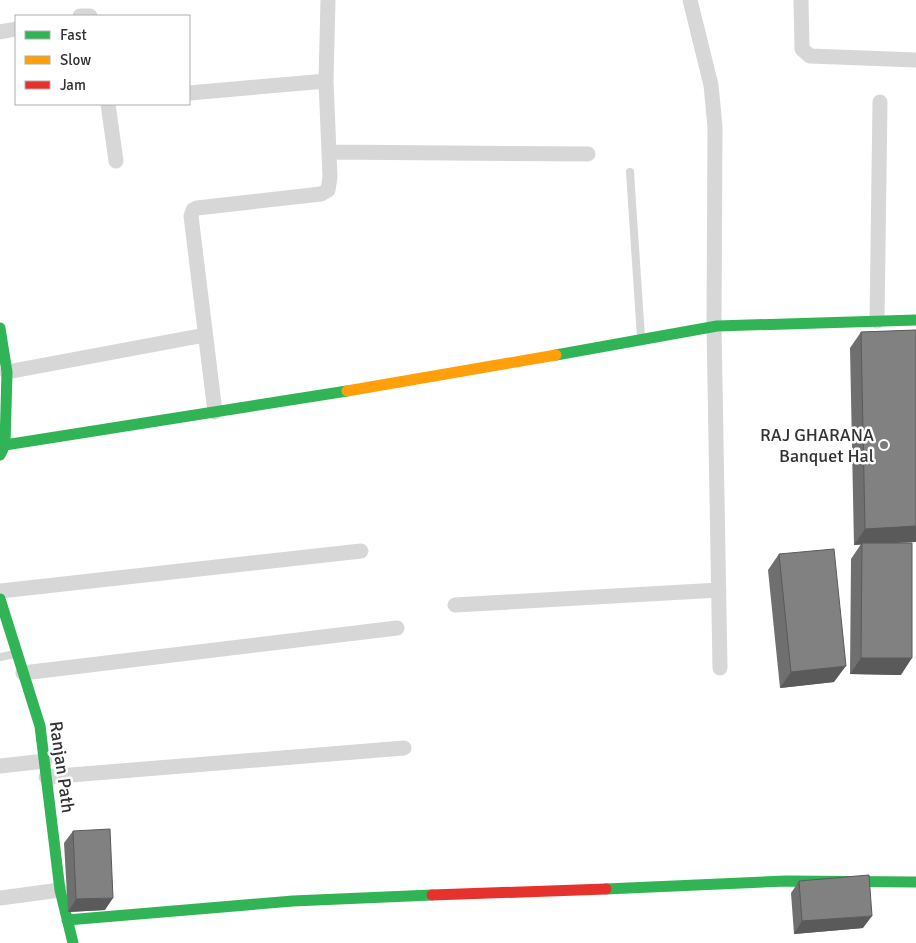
<svg xmlns="http://www.w3.org/2000/svg" width="916" height="943" viewBox="0 0 916 943" font-family="Signika,sans-serif">
  <rect width="100%" height="100%" fill="#fff"/>
  <g fill="none" stroke-linecap="round" stroke-linejoin="round">
    <path stroke="#d7d7d7" stroke-width="8" d="M630 172 641 337
      M0 657 15 654"/>
    <path stroke="#d7d7d7" stroke-width="15" d="M690 0 711 85 715 127 714 326 720 668
      M801 0 802 49 810 56 916 60
      M80 16H90
      M0 32 16 29
      M189 93 326 81
      M108 104 116 161
      M329 152 588 154
      M877 321 880 102
      M7 372 205 335
      M215 412 191 216 193 210 197 208 321 194 328 190 330 177 326 81 328 0
      M0 591 361 551
      M455 605 719 590
      M23 673 397 628
      M0 766 45 761
      M46 777 404 748
      M0 898 60 890"/>
    <path stroke="#30b455" stroke-width="11" d="M0 328 7 372 5 445 0 455
      M556 355 717 326 916 320
      M5 445 347 391
      M0 599 40 726 60 890 73 943
      M606 889 786 881 916 882
      M67 920 293 901 432 895"/>
    <path stroke="#ff9f0a" stroke-width="11" d="M347 391 556 355"/>
    <path stroke="#e5322d" stroke-width="11" d="M432 895 606 889"/>
  </g>
  <path fill="#6f6f6f" d="M916 330V542L879 543 901 675 850 674 851 559 861 544 854 545 850 348 861 332Z
    M779 554 834 682 780 688 768 570Z
    M73 831 105 910 68 912 64 843Z
    M799 881 863 928 794 934 791 893Z"/>
  <path fill="#5a5a5a" d="M916 526V542L854 545 865 529Z
    M861 658H912L901 675 850 674Z
    M846 666 834 682 780 688 791 672Z
    M113 898 105 910 68 912 76 899Z
    M872 916 863 928 794 934 802 921Z"/>
  <path fill="#818181" stroke="#5a5a5a" d="M916 330V526L865 529 861 332Z
    M862 543H912V658H861Z
    M834 549 846 666 791 672 779 554Z
    M110 829 113 898 76 899 73 831Z
    M869 875 872 916 802 921 799 881Z"/>
  <circle fill="#7a7a7a" stroke="#fff" stroke-width="2" cx="884" cy="445" r="5"/>
  <g text-anchor="middle" dominant-baseline="central" stroke-width="5" stroke-linejoin="round" paint-order="stroke">
    <g font-size="18" fill="#333" stroke="#fff" text-anchor="end">
      <text x="874" y="435">RAJ GHARANA<tspan x="874" dy="21">Banquet Hal</tspan></text>
    </g>
    <g font-size="18" fill="#333" stroke="#fff">
      <text transform="translate(62 767) rotate(82)">Ranjan Path</text>
    </g>
  </g>
  <rect x="15" y="15" width="175" height="90" fill="#ffffff" stroke="#adadad"/>
  <rect x="25" y="31" width="25" height="8" fill="#30b455" stroke="#adadad"/>
  <text x="60" y="40" font-size="15" fill="#333333">Fast</text>
  <rect x="25" y="56" width="25" height="8" fill="#ff9f0a" stroke="#adadad"/>
  <text x="60" y="65" font-size="15" fill="#333333">Slow</text>
  <rect x="25" y="81" width="25" height="8" fill="#e5322d" stroke="#adadad"/>
  <text x="60" y="90" font-size="15" fill="#333333">Jam</text>
</svg>
